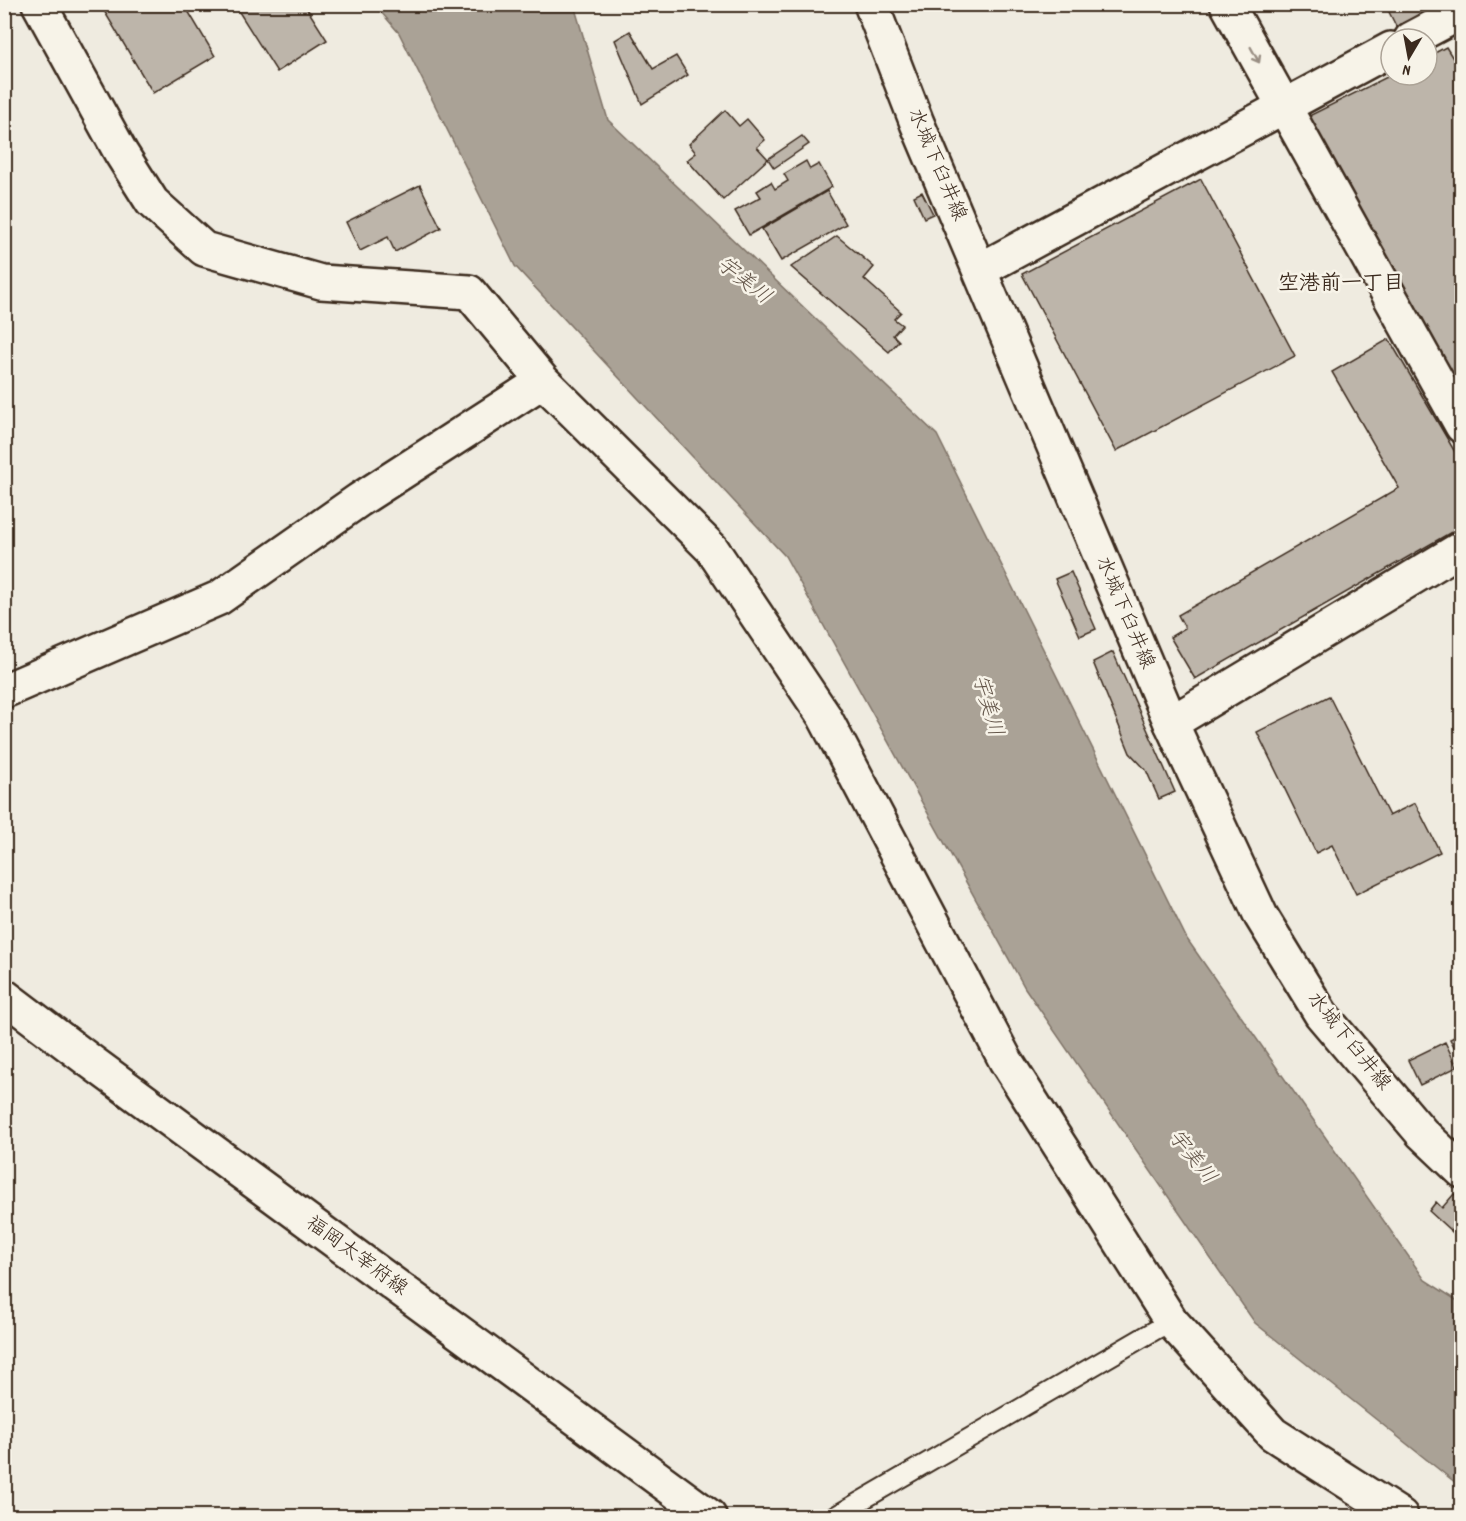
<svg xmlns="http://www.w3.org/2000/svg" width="1466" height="1521" viewBox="0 0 1466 1521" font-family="Dekko,'Klee One',sans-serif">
  <rect width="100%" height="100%" fill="#efebe0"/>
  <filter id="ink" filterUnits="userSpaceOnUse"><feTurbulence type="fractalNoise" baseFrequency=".0167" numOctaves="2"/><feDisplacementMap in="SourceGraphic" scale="12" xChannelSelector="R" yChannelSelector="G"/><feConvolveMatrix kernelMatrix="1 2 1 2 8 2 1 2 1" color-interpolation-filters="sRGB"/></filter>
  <g filter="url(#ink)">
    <path fill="#aaa296" stroke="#7e7266" stroke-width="1.5" d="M375 5H574L608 120 937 435 1187 939 1425 1280 1461 1303V1487L1255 1323 1025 988 785 556 515 266 399 33Z"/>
    <path fill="#bdb5aa" stroke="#3b2a1e" stroke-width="1.5" d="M100 4H184L215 56 153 93Z
      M234 4H304L327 40 277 72Z
      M1388 4H1442L1397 28 1386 6Z
      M630 31 653 69 676 56 688 75 642 104 615 40Z
      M1446 47 1462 73V399L1309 116 1391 75H1427V57Z
      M725 110 739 126 747 119 765 140 757 147 768 159 723 200 687 160 696 153 689 144Z
      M802 136 809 144 774 168 768 159Z
      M806 161 810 169 819 164 832 187 749 235 735 211 761 197 757 191 771 182 775 189 788 181 784 174Z
      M1201 179 1295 356 1116 451 1022 274Z
      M420 185 441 228 395 252 388 237 360 251 346 222Z
      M827 191 846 224 781 261 762 229Z
      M922 192 933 214 924 218 914 196Z
      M837 236 874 267 864 279 901 312 894 319 902 325 893 335 899 341 889 352 791 267Z
      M1389 339 1462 464V526L1195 679 1170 637 1185 628 1178 615 1399 488 1332 372Z
      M1071 572 1096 629 1080 636 1055 579Z
      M1113 652 1175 792 1159 799 1146 770 1130 753 1093 662Z
      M1329 696 1389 816 1415 803 1440 852 1356 894 1332 845 1316 853 1257 732Z
      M1462 1033V1061L1450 1039Z
      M1445 1042 1457 1067 1420 1085 1408 1060Z
      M1454 1194 1462 1200V1241L1429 1211 1436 1202 1442 1208Z"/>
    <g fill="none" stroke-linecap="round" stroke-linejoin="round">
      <defs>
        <path id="service" d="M835 1516 1171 1321"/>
        <path id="minor" d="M39 4 121 153 152 202 204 249 321 282 469 292 543 381 712 549 824 716 1006 1061 1171 1321 1273 1434 1401 1516
          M1227 4 1462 426
          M1411 39 1462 12
          M980 270 1391 49
          M4 691 219 598 359 500 543 381
          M1171 723 1462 548"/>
        <path id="secondary" d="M871 4 917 123 1171 723 1261 916 1321 1014 1422 1133 1462 1171"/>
        <path id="primary" d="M4 996 86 1058 709 1516"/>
      </defs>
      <use href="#service" stroke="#3b2a1e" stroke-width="22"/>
      <use href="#minor" stroke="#3b2a1e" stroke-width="38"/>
      <use href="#secondary" stroke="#3b2a1e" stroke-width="38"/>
      <use href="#primary" stroke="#3b2a1e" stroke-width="38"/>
      <use href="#service" stroke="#f7f3e8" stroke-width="18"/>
      <use href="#minor" stroke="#f7f3e8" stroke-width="33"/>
      <use href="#secondary" stroke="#f7f3e8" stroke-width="33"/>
      <use href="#primary" stroke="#f7f3e8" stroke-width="33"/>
    </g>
    <defs><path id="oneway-shaft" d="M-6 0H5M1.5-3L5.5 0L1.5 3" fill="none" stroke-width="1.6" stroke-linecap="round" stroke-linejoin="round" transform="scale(1.5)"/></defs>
    <use stroke="#998e83" href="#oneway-shaft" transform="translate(1255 55) rotate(61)"/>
  </g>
  <g text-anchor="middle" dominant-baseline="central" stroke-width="5" stroke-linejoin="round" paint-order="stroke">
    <g font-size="20" fill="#3b2a1e" stroke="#f7f3e8">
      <text transform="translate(936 165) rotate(67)">水城下臼井線</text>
      <text transform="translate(1124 613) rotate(67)">水城下臼井線</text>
      <text transform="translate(1348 1042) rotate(51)">水城下臼井線</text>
      <text transform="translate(356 1257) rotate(36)">福岡太宰府線</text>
    </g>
    <g font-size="21" font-style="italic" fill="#625448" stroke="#f7f3e8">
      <text transform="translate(743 282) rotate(38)">宇美川</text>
      <text transform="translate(986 706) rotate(74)">宇美川</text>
      <text transform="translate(1191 1158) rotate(51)">宇美川</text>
    </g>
    <g font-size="21" font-weight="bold" fill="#3b2a1e" stroke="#f7f3e8">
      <text x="1341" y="285">空港前一丁目</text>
    </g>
  </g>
  <rect width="1466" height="1521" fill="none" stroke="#f7f3e8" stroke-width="24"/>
  <rect x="12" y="12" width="1442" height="1497" fill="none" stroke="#3b2a1e" stroke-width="2" filter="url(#ink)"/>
  <g transform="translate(1409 57) rotate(190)"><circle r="28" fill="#f7f3e8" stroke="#aca397" stroke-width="1.5"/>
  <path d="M0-4.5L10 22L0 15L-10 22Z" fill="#3b2a1e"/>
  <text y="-9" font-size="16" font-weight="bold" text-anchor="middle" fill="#3b2a1e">N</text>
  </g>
</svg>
